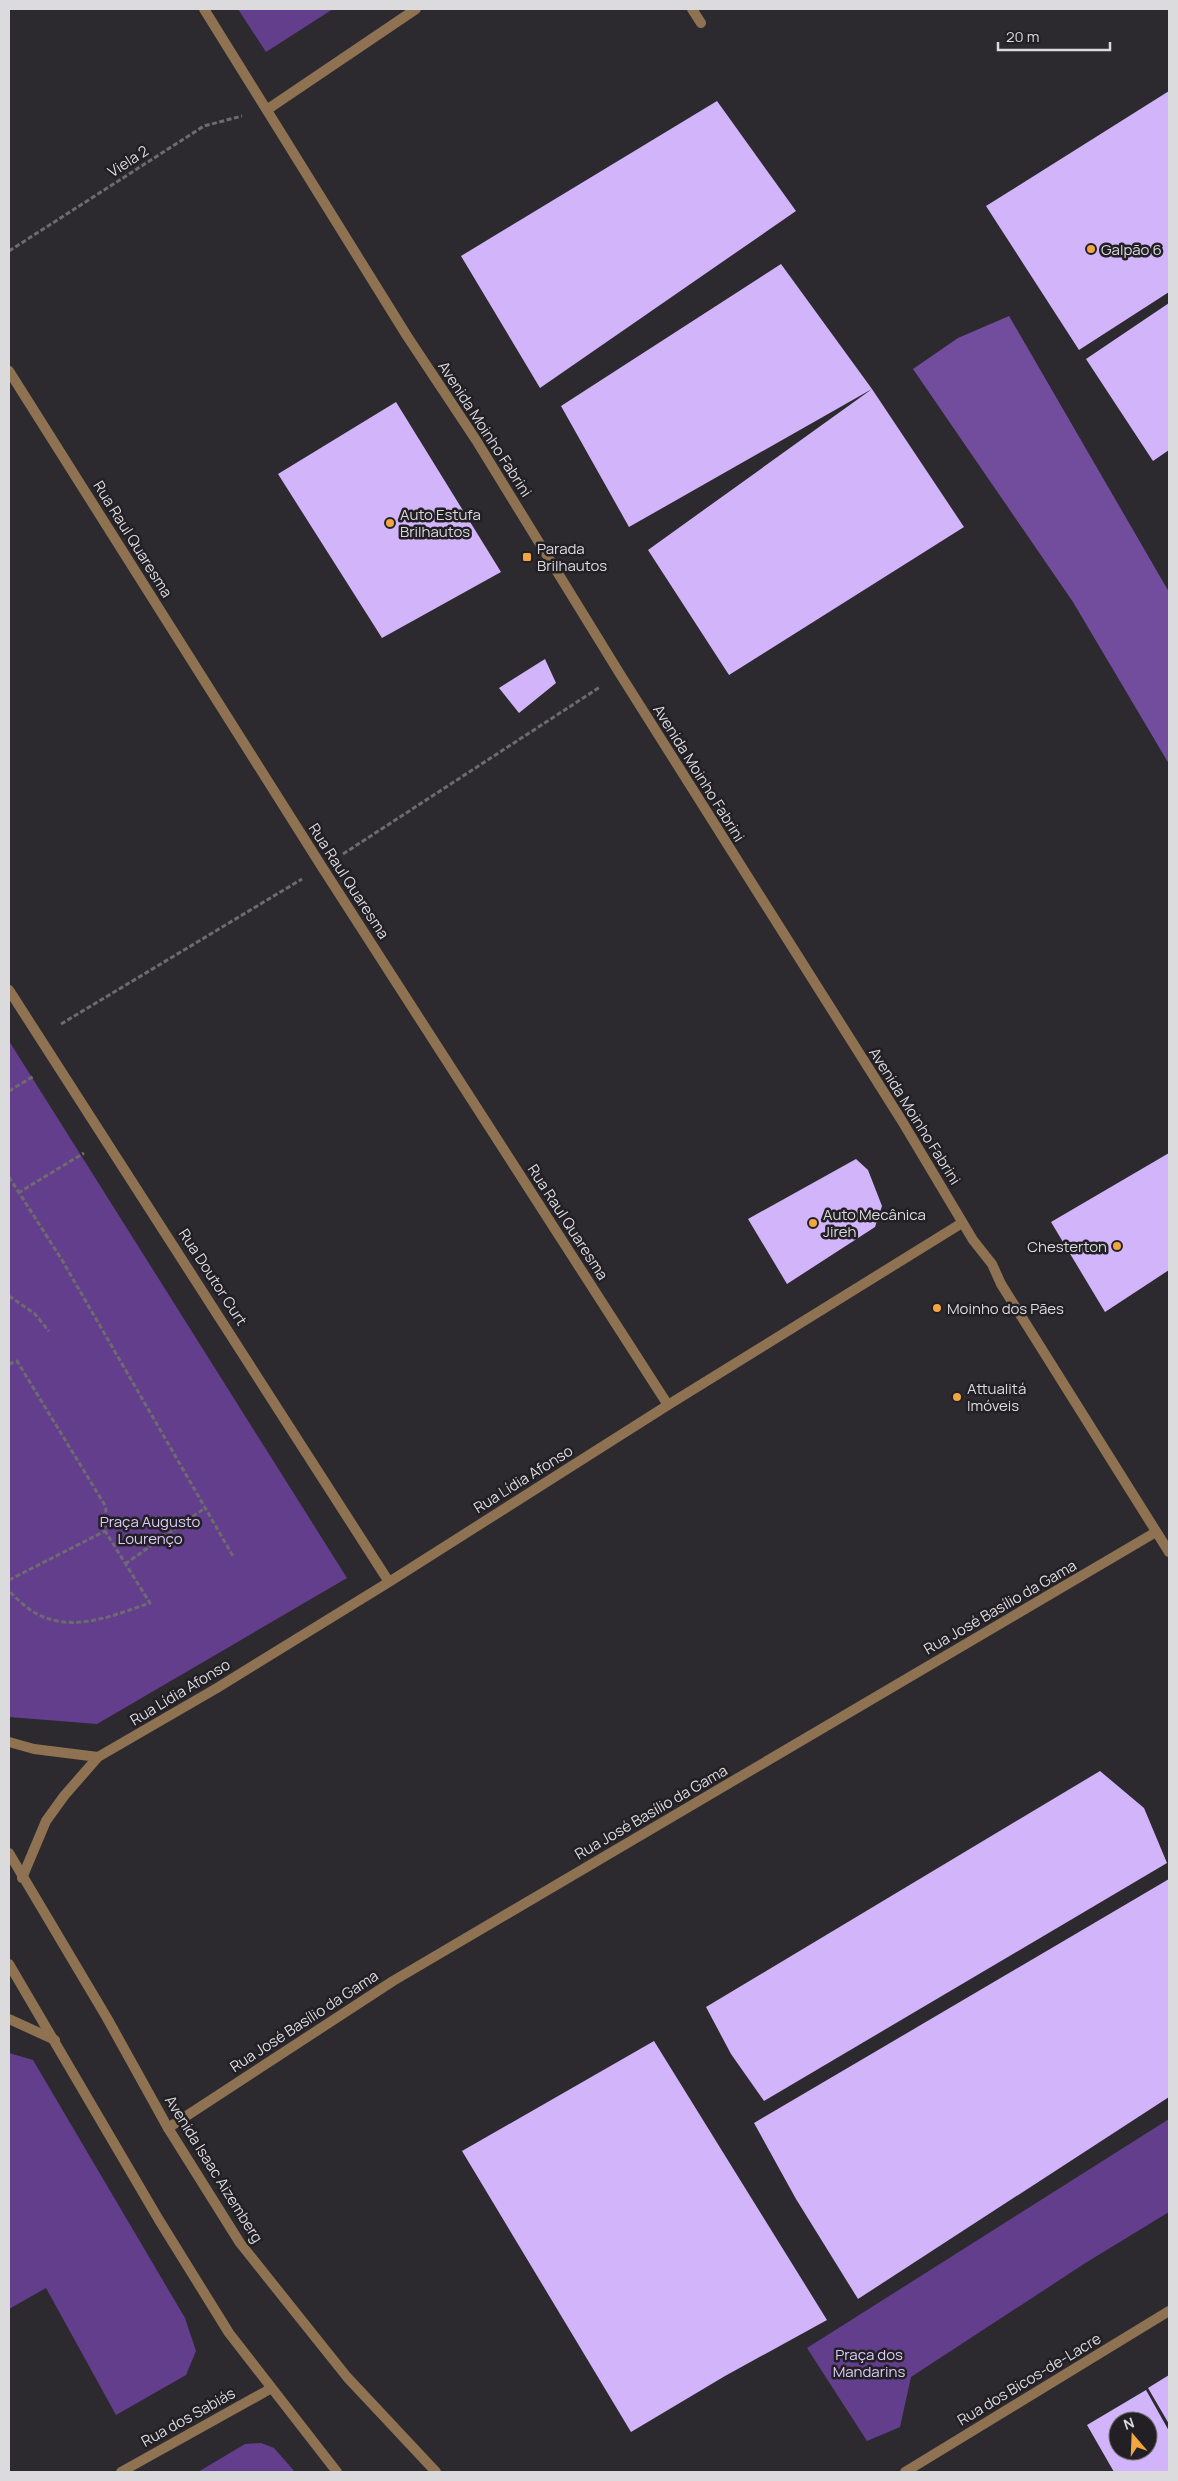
<svg xmlns="http://www.w3.org/2000/svg" width="1178" height="2481" viewBox="0 0 1178 2481" font-family="Manrope,sans-serif">
  <rect width="100%" height="100%" fill="#2c2a2f"/>
  <path fill="#633e8d" d="M238 9H333L266 52Z
    M9 1041 347 1578 97 1724 9 1717Z
    M9 2053 33 2060 185 2318 196 2351 186 2375 116 2415 46 2288 9 2309Z
    M1169 2119V2212L1087 2262 911 2377 900 2427 867 2441 807 2348Z
    M261 2443 274 2448 295 2472H198L245 2444Z"/>
  <path fill="#724d9d" d="M1009 316 1169 592V764L1073 602 913 369 958 338Z"/>
  <path fill="#d1b4fa" fill-rule="evenodd" d="M1169 91V292L1079 350 986 206Z
    M717 101 796 211 540 388 461 256Z
    M781 264 872 389 629 527 561 406Z
    M1169 303V450L1153 461 1086 359Z
    M872 389 964 527 729 675 648 550Z
    M396 402 501 572 382 638 278 474Z
    M545 659 556 683 519 713 499 688Z
    M1169 1153V1270L1105 1312 1051 1222Z
    M856 1159 868 1170 882 1206 875 1227 787 1284 748 1219Z
    M1100 1771 1144 1808 1167 1863 764 2101 731 2054 706 2007Z
    M1169 1879V2097L858 2299 796 2199 754 2123Z
    M654 2041 827 2320 725 2376 631 2432 462 2151Z
    M1169 2375V2424L1148 2388Z
    M1146 2390 1169 2431V2472H1114L1087 2425ZM1118 2421H1148V2451H1118Z"/>
  <g fill="none" stroke-linecap="round" stroke-linejoin="round">
    <path stroke="#6d6b6f" stroke-width="3" stroke-dasharray="5 2.5" stroke-linecap="butt" d="M9 251 204 126 242 116
      M343 854 600 687
      M61 1024 302 879
      M9 1091 34 1076
      M9 1177 62 1260 233 1556
      M18 1193 84 1153
      M9 1296 34 1313 49 1331
      M9 1364 17 1361 106 1507 105 1531 150 1603C111 1616 68 1636 29 1609 22 1604 15 1597 9 1591
      M125 1564 205 1508
      M9 1580 105 1531"/>
    <path stroke="#8e7252" stroke-width="10" d="M692 9 701 23
      M268 109 416 9
      M9 371 322 867 668 1405
      M9 990 389 1582
      M9 1742 34 1749 98 1757
      M22 1878 46 1821 64 1796 98 1757 217 1688 389 1582 668 1405 962 1223
      M9 2019 55 2040
      M168 2128 393 1981 1156 1532
      M121 2472 270 2389"/>
    <path stroke="#8e7252" stroke-width="10" d="M204 9 407 336 476 440 620 674 902 1121 973 1240 992 1264 1001 1284 1169 1552
      M9 1853 107 2018 168 2128 240 2243 347 2377 436 2472
      M9 1964 159 2220 229 2333 337 2472
      M905 2472 1169 2311"/>
  </g>
  <g fill="#f1a63f" stroke="#222025" stroke-width="2">
    <circle cx="1091" cy="249" r="5"/>
    <circle cx="390" cy="523" r="5"/>
    <rect x="522" y="552" width="10" height="10" rx="2.5"/>
    <circle cx="813" cy="1223" r="5"/>
    <circle cx="1117" cy="1246" r="5"/>
    <circle cx="937" cy="1308" r="5"/>
    <circle cx="957" cy="1397" r="5"/>
  </g>
  <g text-anchor="middle" dominant-baseline="central" stroke-width="5" stroke-linejoin="round" paint-order="stroke">
    <g font-size="15" fill="#dbdadd" stroke="#222025">
      <text transform="translate(128 161) rotate(-33)">Viela 2</text>
      <text transform="translate(485 429) rotate(57)">Avenida Moinho Fabrini</text>
      <text transform="translate(133 539) rotate(58)">Rua Raul Quaresma</text>
      <text transform="translate(699 773) rotate(58)">Avenida Moinho Fabrini</text>
      <text transform="translate(349 881) rotate(57)">Rua Raul Quaresma</text>
      <text transform="translate(915 1116) rotate(58)">Avenida Moinho Fabrini</text>
      <text transform="translate(568 1222) rotate(57)">Rua Raul Quaresma</text>
      <text transform="translate(213 1277) rotate(57)">Rua Doutor Curt</text>
      <text transform="translate(523 1479) rotate(-32)">Rua Lídia Afonso</text>
      <text transform="translate(1000 1607) rotate(-30)">Rua José Basílio da Gama</text>
      <text transform="translate(180 1692) rotate(-31)">Rua Lídia Afonso</text>
      <text transform="translate(651 1812) rotate(-30)">Rua José Basílio da Gama</text>
      <text transform="translate(304 2021) rotate(-33)">Rua José Basílio da Gama</text>
      <text transform="translate(214 2169) rotate(58)">Avenida Isaac Aizemberg</text>
      <text transform="translate(1029 2379) rotate(-31)">Rua dos Bicos-de-Lacre</text>
      <text transform="translate(188 2417) rotate(-29)">Rua dos Sabiás</text>
    </g>
    <g font-size="15" fill="#dbdadd" stroke="#222025" text-anchor="start">
      <text x="1101" y="249">Galpão 6</text>
      <text x="400" y="514">Auto Estufa<tspan x="400" dy="17">Brilhautos</tspan></text>
      <text x="537" y="548">Parada<tspan x="537" dy="17">Brilhautos</tspan></text>
      <text x="823" y="1214">Auto Mecânica<tspan x="823" dy="17">Jireh</tspan></text>
      <text x="1107" y="1246" text-anchor="end">Chesterton</text>
      <text x="947" y="1308">Moinho dos Pães</text>
      <text x="967" y="1388">Attualitá<tspan x="967" dy="17">Imóveis</tspan></text>
    </g>
    <g font-size="15" fill="#dccbf7" stroke="#222025">
      <text x="150" y="1521">Praça Augusto<tspan x="150" dy="17">Lourenço</tspan></text>
      <text x="869" y="2354">Praça dos<tspan x="869" dy="17">Mandarins</tspan></text>
    </g>
  </g>
  <rect width="1178" height="2481" fill="none" stroke="#dbdadd" stroke-width="20"/>
  <g transform="translate(1133 2436) rotate(341)"><circle r="24" fill="#222025" stroke="#6c6a6f"/>
  <path d="M0-4L9 19L0 12L-9 19Z" fill="#f1a63f"/>
  <text y="-8" font-size="14" font-weight="bold" text-anchor="middle" fill="#dbdadd">N</text>
  </g>
  <path d="M998 42v8h112v-8" fill="none" stroke="#dbdadd" stroke-width="2.5"/>
  <text x="1006" y="42" font-size="15" fill="#dbdadd" stroke="#222025" stroke-width="4" paint-order="stroke">20 m</text>
</svg>
